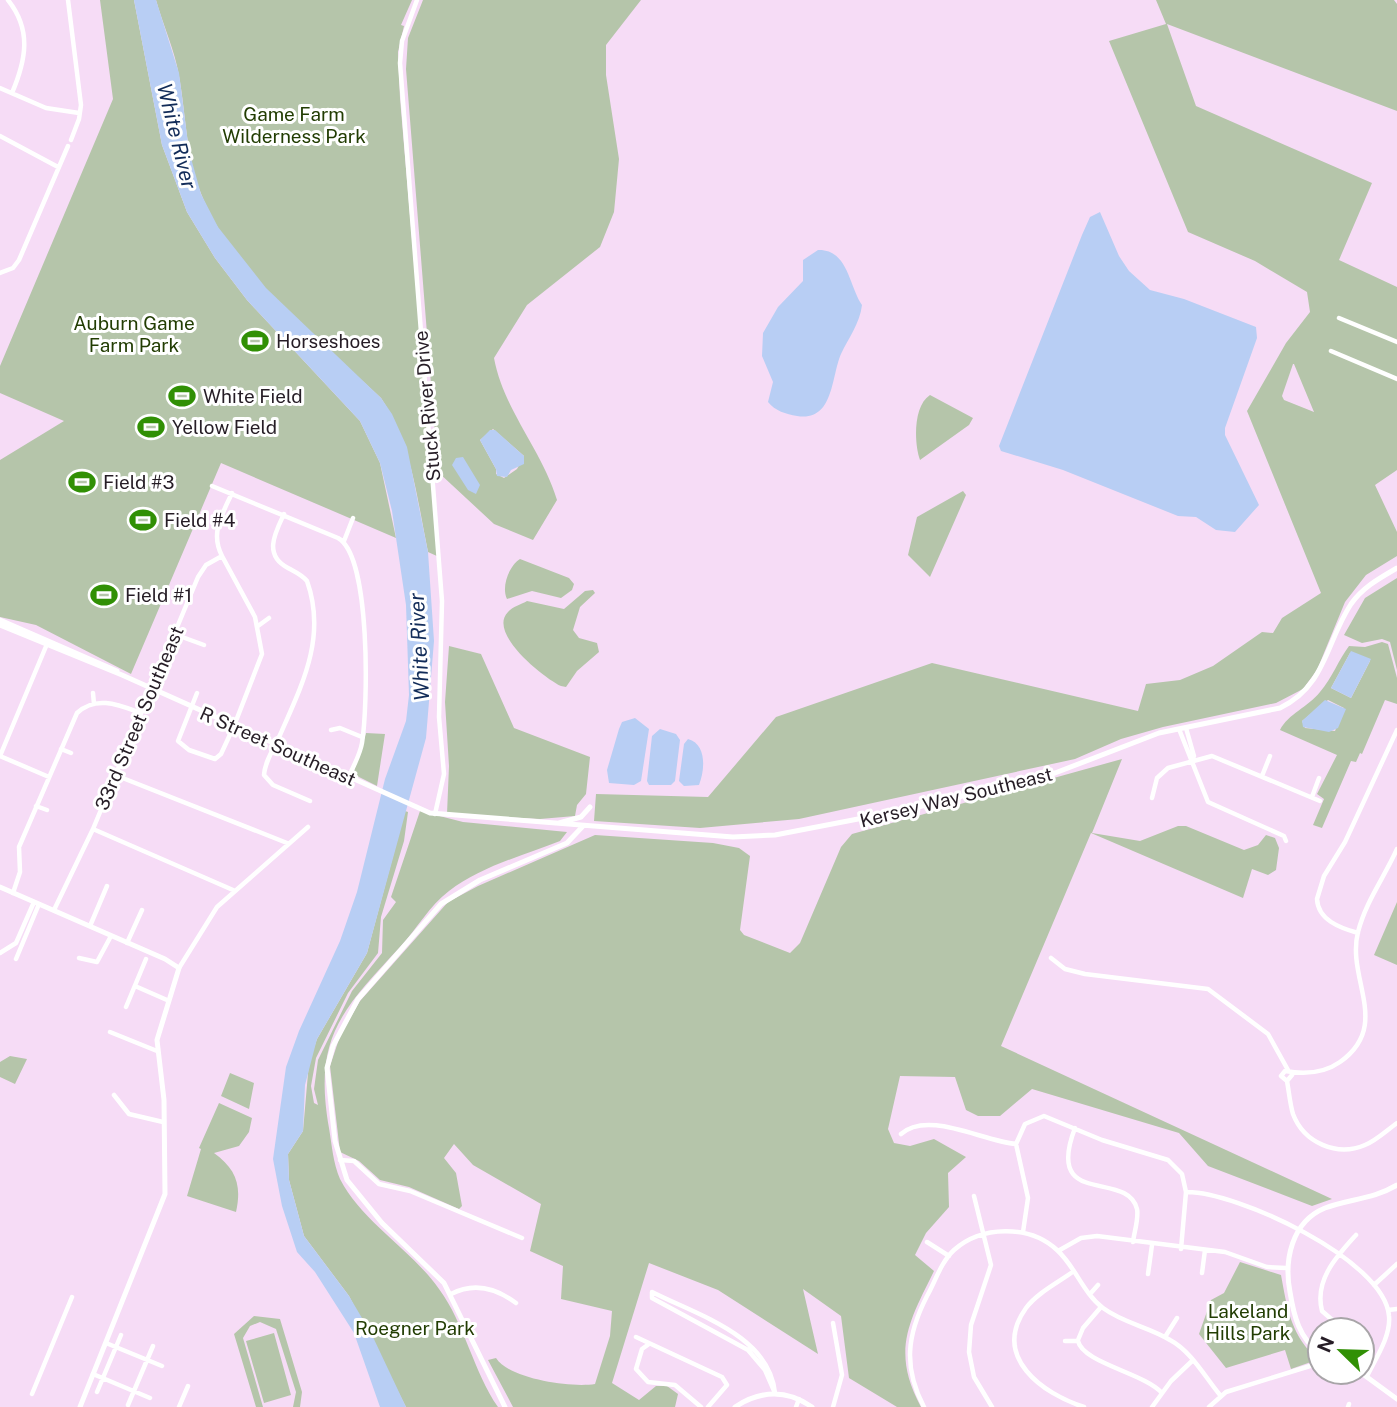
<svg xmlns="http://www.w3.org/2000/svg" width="1397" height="1407" viewBox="0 0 1397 1407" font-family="'Public Sans',sans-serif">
  <rect width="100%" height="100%" fill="#f6dcf6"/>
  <path fill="#b5c5aa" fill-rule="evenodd" d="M100 0H134L162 145 187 212 215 258 247 300 360 421 380 463 396 538 221 463 131 674 36 625 0 617V460L64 421 0 393V366L113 99Z
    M156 0H412L401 25 404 26 398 52 400 98 439 557 428 552C417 499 412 444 381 398 319 340 231 273 200 191 186 155 186 115 179 76 175 51 163 25 156 0Z
    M423 0H641L606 45V75L619 159 614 212 600 247 527 305 494 358C504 411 541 448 557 500L533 540 494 524 438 472 406 69 408 38ZM493 429 524 456 517 469 504 478 496 474V469L480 440Z
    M1156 0H1394L1397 4V111L1167 24 1196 106 1372 183 1339 260 1397 287V470L1375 485 1397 532V556L1366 575 1345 602 1317 670 1303 689 1276 703 1163 727 1121 739 1075 759 799 819 700 828 594 821 596 794 708 797 776 717 932 663 1138 711 1146 684 1180 680 1213 666 1262 632 1273 633 1282 618 1321 593 1247 411 1286 343 1310 312 1307 292 1255 261 1188 232 1109 41 1166 24ZM1293 364H1294L1314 412 1284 400 1282 396Z
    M930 395 973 418 969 425 920 460C914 443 913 406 930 395Z
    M963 491 966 495 930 577 908 555 917 517Z
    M520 559 569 578 574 584 572 590 561 598 532 591 507 599C501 587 509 566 520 559Z
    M1397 578V670L1390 642 1382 639 1362 643 1344 635 1365 598Z
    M593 590 595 593 580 607 573 630 579 638 597 643 599 652 577 671 566 687 561 686C544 678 487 633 508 612 512 607 522 604 527 601L564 609 585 591Z
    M1382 642 1388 644 1397 678V704L1385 700 1362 754 1360 753 1356 762 1351 761 1322 828 1313 825 1324 799 1317 794 1337 755 1280 730C1288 714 1308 707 1320 692 1332 678 1339 659 1349 646L1365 647ZM1350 653 1370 661 1351 698 1331 688ZM1328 700 1344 708 1335 731 1305 728 1302 721Z
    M449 646 481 654 514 728 590 757 586 794 577 805 575 816 540 819 447 814 449 766 445 702Z
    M366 733 385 734 377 786 353 774Z
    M1122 759 1092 833 1140 841 1178 826H1186L1244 850 1258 845 1266 835 1275 838 1279 848 1276 870 1268 875 1252 869 1243 898 1091 833 1001 1046 1332 1199 1312 1206 1208 1166 1179 1133 1032 1089 1000 1116H978L966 1110 955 1077 900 1076 888 1129 894 1143 910 1146 934 1139 966 1157 948 1173 949 1207 926 1233 915 1255 934 1271C909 1322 891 1351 921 1407H897L849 1378 841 1316 803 1289 818 1354 718 1290 649 1263 612 1383 639 1400 656 1386H667L678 1394 675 1407H513L488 1360 496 1358C509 1379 571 1388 595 1384L610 1336 612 1311 561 1299 563 1266 530 1251 541 1204 473 1165 454 1144 444 1158 456 1173 462 1206 459 1209 409 1187 380 1180 359 1161 340 1152 330 1066 340 1036 360 1001 448 902 478 886 595 835 713 843 739 848 750 856 740 930 744 935 790 953 800 943 841 847 852 834Z
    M405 811 408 812 404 841 381 917 378 953 348 993 316 1058 311 1086 314 1103 318 1105 314 1089 318 1060 352 991 382 953 383 920 396 902 391 897 420 811 463 822 567 832 560 841C524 855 480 867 449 891 429 906 417 929 400 947 342 1010 313 1037 329 1128 332 1146 333 1163 340 1179 362 1222 411 1249 439 1289 465 1324 473 1371 498 1407H406L349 1296 304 1236 289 1180 288 1154 303 1131 309 1062 317 1039 367 953Z
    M1397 902V965L1374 955Z
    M10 1056 27 1059 15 1084 0 1077V1062Z
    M230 1073 254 1083 249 1109 221 1096Z
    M219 1103 252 1118 249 1132 239 1146 214 1153C236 1169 242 1185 236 1212L187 1196 201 1149 199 1148Z
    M1240 1262 1281 1275C1287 1307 1290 1331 1313 1355L1311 1362 1291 1369 1285 1350 1226 1368 1199 1334 1211 1300 1224 1293Z
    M254 1316 280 1319 302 1392 300 1407H293L296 1392 276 1329 260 1322 250 1326 243 1338 263 1407H256L234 1334Z
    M274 1333 291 1395 264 1403 246 1341Z"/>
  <path fill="#b8cef4" d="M134 0H156L179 73 189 151 201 194 218 227 266 288 381 398 392 414 407 447 428 552 434 641 426 738 367 953 317 1039 305 1085 303 1131 288 1154 289 1180 304 1236 349 1296 372 1335 406 1407H380L354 1333 315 1272 297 1252 282 1206 273 1159 286 1067 299 1031 340 941 357 892 385 779 406 721 409 695 406 605 392 511 380 463 360 421 247 300 215 258 187 212 162 145Z
    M1100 212 1119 256 1129 271 1150 290 1184 299 1256 327 1257 338 1225 428V435L1259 505 1235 532 1216 530 1196 517 1178 516 1063 470 1001 451 999 446 1082 235 1090 217Z
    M818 250C848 249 849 286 862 305 860 323 848 339 841 354 831 377 834 422 797 416 786 414 775 411 768 402L773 382 762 356 763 333 778 307 803 281V260Z
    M490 430H495L524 456V464L511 470 507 477 497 476 496 469 480 440Z
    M463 457 480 485 476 494 468 490 452 465 456 458Z
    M1351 651 1371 659 1351 698 1331 688Z
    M1325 700 1346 709 1338 728 1329 732 1303 727 1302 721Z
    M635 718 649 729 641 781 634 785 609 783 607 770 619 729 622 722Z
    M660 729 676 734 680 740 675 781 671 785H649L647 781 652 736Z
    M688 739C707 744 705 770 699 785L684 786 679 781 684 744Z"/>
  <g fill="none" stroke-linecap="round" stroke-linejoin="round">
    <path stroke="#fff" stroke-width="4.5" d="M8 0C32 30 26 60 12 93
      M68 0 81 105 79 119 71 140
      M417 0 402 41 400 63 442 601 439 717 444 774 435 814
      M0 88 46 108 79 113
      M0 136 58 167
      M0 273 13 268 19 260 68 146
      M1339 318 1397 342
      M1331 351 1397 379
      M212 486 338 538C371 556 368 706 362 743 360 755 353 767 348 778
      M284 514C275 533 263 555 288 568 295 572 301 574 307 581 327 637 302 685 280 735 274 748 265 761 264 775L273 785 310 801
      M344 541 353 518
      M258 626 269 618
      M174 634 204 645
      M93 693 94 704
      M197 693 178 741 189 750 215 759 221 754 234 726 262 654 255 617 222 556
      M1186 728 1194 756 1192 760
      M1179 729 1208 802 1284 836 1286 841
      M331 730 340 728 362 737
      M61 749 71 753
      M0 756 47 644
      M0 756 49 777
      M115 775 287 843
      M1262 776 1270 756
      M1312 797 1319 778
      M1152 798 1157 778 1168 768 1212 756 1320 801
      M36 806 47 810
      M93 829 233 890
      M13 893 20 872 19 847 77 713C96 695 119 705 141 713
      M54 910 93 829 198 577 206 565 222 556C210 533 222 515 232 493
      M90 926 107 886
      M1358 933C1340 928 1318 920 1317 899L1324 876 1345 842 1397 730
      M127 943 142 910
      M0 953 16 943 34 902
      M79 958 97 962 111 936
      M1051 958 1065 969 1085 974 1208 989 1268 1034 1288 1070
      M16 959 39 904
      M179 968 217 907 308 827
      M135 986 167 1000
      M126 1007 146 959
      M110 1032 157 1051
      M1292 1075 1287 1081 1281 1076 1285 1071C1302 1074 1323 1074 1340 1062 1392 1025 1346 979 1358 932 1366 901 1384 878 1397 849
      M1287 1081C1289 1092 1290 1104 1293 1114 1304 1143 1337 1157 1365 1145 1377 1140 1387 1130 1397 1123
      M114 1095 129 1114 163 1122
      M1075 1128C1044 1209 1127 1169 1137 1209 1139 1218 1134 1233 1133 1242
      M901 1134C928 1110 982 1141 1016 1144L1025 1124 1044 1116 1102 1140 1168 1160 1182 1174 1186 1192C1236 1191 1385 1260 1389 1316 1391 1336 1376 1358 1367 1376
      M1016 1144 1028 1198 1023 1232
      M340 1160 354 1161 379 1184 410 1191 522 1238
      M974 1196 991 1265 971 1325 969 1352 974 1377 992 1407
      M927 1242 949 1256
      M1181 1249 1186 1192
      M1058 1251 1081 1238 1097 1236 1225 1252 1267 1267 1286 1268
      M1074 1271C1059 1282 1037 1293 1026 1308 991 1357 1043 1394 1084 1407
      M1202 1273 1205 1250
      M1148 1274 1152 1245
      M1374 1285 1397 1264
      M652 1292C697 1315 769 1335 775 1393L765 1370 748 1350 652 1298Z
      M451 1294C474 1282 496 1288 516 1303
      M1090 1294 1098 1285
      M1388 1310 1397 1309
      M833 1323 842 1375 833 1407
      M1337 1324 1322 1311C1314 1280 1337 1256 1356 1235
      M636 1337 722 1377 727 1385 708 1407
      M1165 1337 1177 1318
      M1078 1340 1083 1328 1101 1307
      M1065 1341H1078
      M1078 1341C1083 1363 1144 1373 1162 1393
      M106 1343 162 1366
      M649 1344 642 1349 636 1369 648 1382 675 1385 701 1407
      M93 1374 150 1398
      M97 1392 121 1335
      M32 1394 72 1297
      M128 1405 153 1346
      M179 1407 188 1386
      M796 1407 799 1399
      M924 1407C903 1367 907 1335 927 1296 935 1282 941 1262 954 1250 981 1226 1029 1224 1057 1250 1075 1266 1083 1293 1103 1308 1123 1323 1149 1327 1170 1340 1191 1351 1205 1377 1220 1395
      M1152 1407 1171 1381 1192 1361
      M1209 1407 1226 1392 1310 1366 1320 1359
      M1348 1407 1349 1404"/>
    <path stroke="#fff" stroke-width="5" d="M0 620 117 671
      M0 625 122 675 430 813 733 837 775 835 910 809 1055 773 1159 733 1280 708C1326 686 1326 642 1351 604 1363 587 1380 578 1397 568
      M559 823 581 817 590 807
      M0 887 165 959 179 968 157 1040 164 1100 165 1194 80 1407
      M1320 1354C1299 1337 1294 1317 1290 1292 1284 1261 1291 1222 1325 1208 1349 1199 1374 1199 1397 1185
      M1360 1372 1397 1399
      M505 1407 444 1283 382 1223 347 1180 335 1141 327 1068 333 1046 358 999 441 904 480 880 567 843 583 826
      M735 1407C761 1390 786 1389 812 1407"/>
  </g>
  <defs>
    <symbol id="stadium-bare" viewBox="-9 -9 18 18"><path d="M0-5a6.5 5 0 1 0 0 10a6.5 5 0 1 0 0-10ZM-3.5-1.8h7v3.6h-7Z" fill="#319005" stroke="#fff" stroke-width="2.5" paint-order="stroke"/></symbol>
  </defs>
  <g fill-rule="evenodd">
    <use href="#stadium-bare" x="236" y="322" width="38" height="38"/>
    <use href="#stadium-bare" x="163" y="377" width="38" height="38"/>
    <use href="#stadium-bare" x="132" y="408" width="38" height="38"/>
    <use href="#stadium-bare" x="63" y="463" width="38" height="38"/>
    <use href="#stadium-bare" x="124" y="501" width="38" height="38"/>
    <use href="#stadium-bare" x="85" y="576" width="38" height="38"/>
  </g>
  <g text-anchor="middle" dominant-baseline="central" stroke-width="6" stroke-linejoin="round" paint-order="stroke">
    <g font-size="19" fill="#223d03" stroke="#fff">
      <text x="294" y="114">Game Farm<tspan x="294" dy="22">Wilderness Park</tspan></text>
      <text x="134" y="323">Auburn Game<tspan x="134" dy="22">Farm Park</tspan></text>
      <text x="1248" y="1311">Lakeland<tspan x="1248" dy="22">Hills Park</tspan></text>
      <text x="415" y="1328">Roegner Park</text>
    </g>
    <g font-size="19" fill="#261d26" stroke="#fff" text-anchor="start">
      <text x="276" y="341">Horseshoes</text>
      <text x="203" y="396">White Field</text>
      <text x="172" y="427">Yellow Field</text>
      <text x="103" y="482">Field #3</text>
      <text x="164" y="520">Field #4</text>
      <text x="125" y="595">Field #1</text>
    </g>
    <g font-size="19" fill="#261d26" stroke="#fff">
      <text transform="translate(427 406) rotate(-95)">Stuck River Drive</text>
      <text transform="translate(139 718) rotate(-67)">33rd Street Southeast</text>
      <text transform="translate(278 746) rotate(24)">R Street Southeast</text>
      <text transform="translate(956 797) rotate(-14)">Kersey Way Southeast</text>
    </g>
    <g font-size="21" font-style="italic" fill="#122c59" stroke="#fff">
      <text transform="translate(177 136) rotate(76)">White River</text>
      <text transform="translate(419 647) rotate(-93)">White River</text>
    </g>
  </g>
  <g transform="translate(1341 1351) rotate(293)"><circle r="33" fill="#ffffff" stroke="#a8a5a8" stroke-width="2"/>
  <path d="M0-5L12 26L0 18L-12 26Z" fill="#319005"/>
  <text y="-10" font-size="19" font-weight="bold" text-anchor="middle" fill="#261d26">N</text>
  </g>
</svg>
